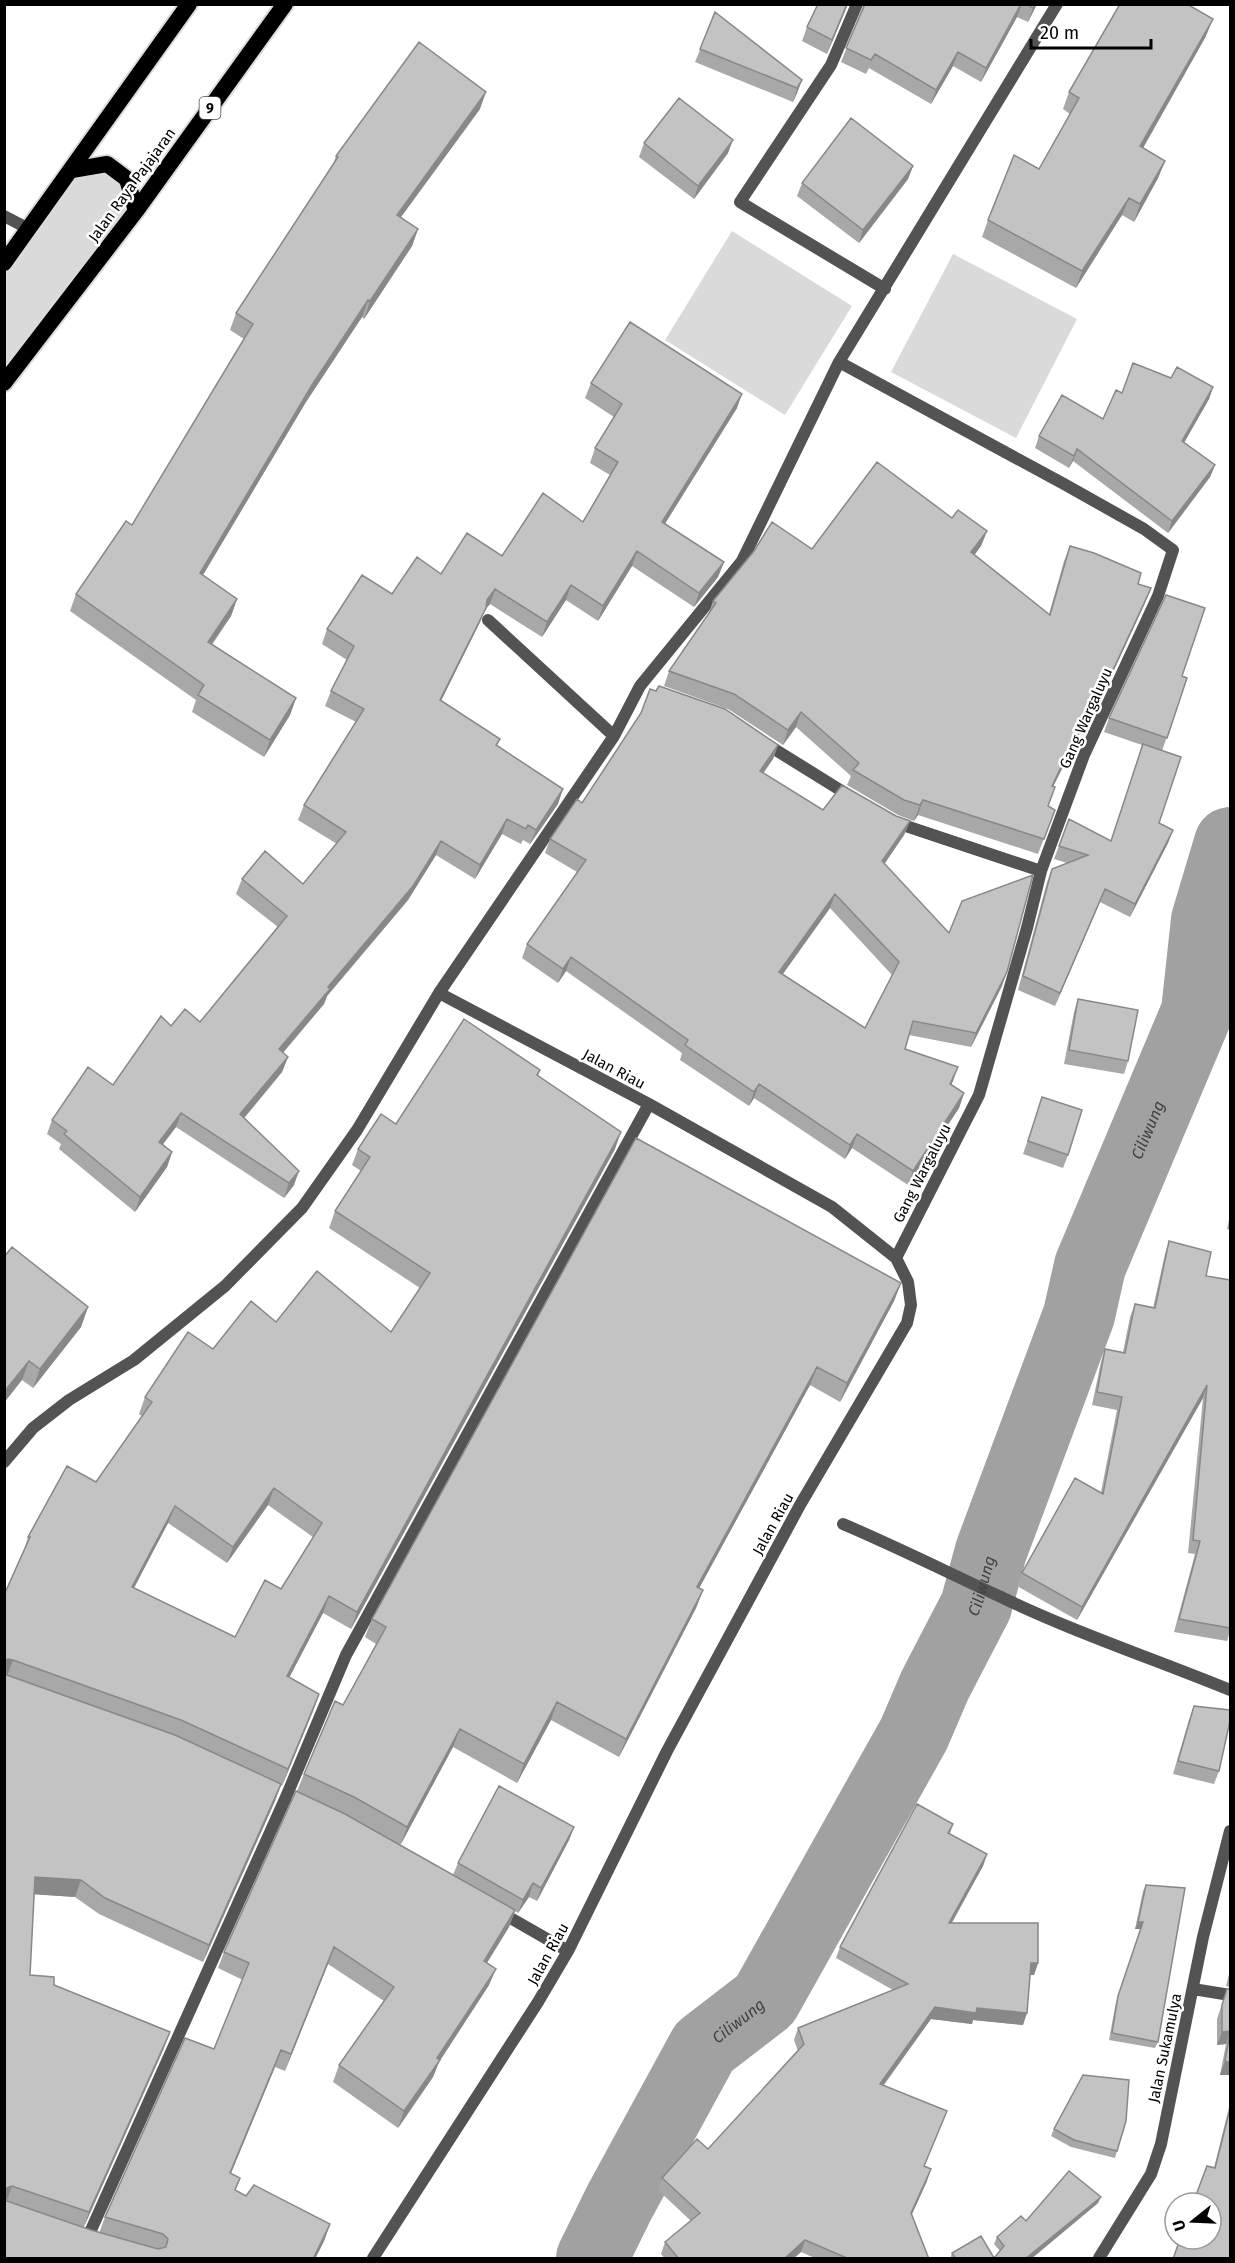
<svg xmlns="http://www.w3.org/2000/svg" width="1235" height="2263" viewBox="0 0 1235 2263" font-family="'Fira Sans',sans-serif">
  <rect width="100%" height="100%" fill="#fff"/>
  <path fill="#dadada" d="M102 156 127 179 136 211 5 388V263L72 170Z
    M732 231 852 306 785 415 665 340Z
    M953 254 1077 319 1016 438 891 372Z"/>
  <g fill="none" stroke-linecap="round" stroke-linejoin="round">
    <path stroke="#a1a1a1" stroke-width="72" id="s1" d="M592 2258 619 2203 704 2047 765 2000 914 1734 935 1685 976 1606 991 1551 1079 1315 1090 1266 1197 1012 1207 920 1230 843"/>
    <defs>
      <path id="trunk" d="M72 170 107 164 127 179 136 211
        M4 263 189 4
        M4 383 136 211 285 4"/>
    </defs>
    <use href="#trunk" stroke="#dbdbdb" stroke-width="20"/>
    <path stroke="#535353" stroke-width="12" d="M4 216 29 229"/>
    <path stroke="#535353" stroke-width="12" d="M857 4 831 65 740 202 885 289
      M839 362 1064 484 1144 529 1173 550 1158 596 1084 755 1041 871 1027 928 979 1095 896 1258
      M488 620 614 736
      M763 742 853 798
      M894 822 1041 871
      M4 1462 33 1428 69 1400 134 1360 225 1286 302 1208 357 1130 439 993 614 736 640 686 742 561 839 362 1057 4
      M843 1524C897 1547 949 1573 1001 1597 1076 1633 1154 1659 1230 1690
      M500 1912 568 1951
      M1193 1989 1230 1995
      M87 2239 286 1797 346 1655 649 1104
      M373 2258 538 2002 568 1951 667 1751 800 1505 907 1323 911 1305 908 1282 896 1258 832 1207 649 1104 439 993
      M1099 2258 1151 2174 1161 2144 1203 1937 1230 1831"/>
    <use href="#trunk" stroke="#000" stroke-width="16"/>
  </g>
  <path fill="#a8a8a8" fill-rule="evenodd" d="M818 4H848L827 54 802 41 807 27Z
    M864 4H1037L1028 22 1017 17 981 82 953 66 931 104 869 68 866 74 841 62Z
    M715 12 802 80 797 93 793 102 695 62Z
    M1206 36 1143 148 1165 161 1158 178 1134 222 1122 215 1076 288 982 237 988 220 1039 169 1070 114 1063 109 1069 92Z
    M480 109 401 217 418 229 412 246 364 319 362 317 306 402 203 575 237 599 231 616 212 645 296 698 290 715 264 757 192 712 196 700 70 611 76 594 132 525 244 339 230 330 236 313 332 167 336 156Z
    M644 143 728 153 694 199 639 157Z
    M913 166 908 179 859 243 797 196 802 183Z
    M1171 378 1213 387 1209 399 1184 443 1215 465 1210 477 1168 533 1073 461 1069 468 1035 448 1039 436 1103 419 1122 393Z
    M591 383 737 408 665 524 724 562 718 577 694 607 632 566 598 621 566 600 542 637 490 604 484 611 480 622 441 701 500 739 497 746 558 804 530 844 523 840 521 844 502 834 475 879 436 855 408 900 327 996 324 1004 283 1053 288 1057 282 1072 244 1118 294 1185 284 1198 176 1127 163 1144 172 1152 167 1167 135 1212 59 1149 61 1144 47 1134 52 1120 113 1085 171 1026 200 1022 278 927 236 894 242 879 303 884 337 844 298 820 304 805 356 722 325 706 331 691 347 660 322 644 327 629 392 594 441 574 502 556 583 522 610 475 590 463 595 448 614 417 585 398Z
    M952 518 987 531 981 546 974 555 1049 614 1064 561 1070 546 1138 584 1151 588 1145 603 1088 726 1084 725 1053 786 1048 806 1055 810 1038 854 918 815 914 821 898 815 847 785 851 776 796 727 783 745 728 709 664 686 669 671 709 613 713 601 812 549Z
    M1182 676 1187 678 1162 751 1159 823 1173 830 1168 843 1130 917 1100 902 1055 1006 1018 990 1047 882 1052 869 1067 863 1054 859 1069 819 1111 841 1142 745 1104 732 1109 718Z
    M641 713 778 745 773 759 763 773 823 810 896 816 910 821 904 835 884 864 949 933 1002 986 971 1047 909 1035 905 1049 953 1081 951 1085 964 1093 959 1108 908 1185 852 1148 845 1159 754 1098 749 1106 680 1060 682 1053 566 971 558 983 522 958 527 944 577 872 545 853 550 839 582 803ZM830 908 892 975 865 1028 783 974Z
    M1078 999 1128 1061 1124 1074 1064 1064 1074 1012Z
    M540 1070 538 1076 615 1149 351 1629 323 1613 289 1678 319 1694 313 1711 282 1786 281 1785 275 1801 203 1962 99 1914 75 1897 34 1894 30 1975 54 1985 164 2048 83 2228 99 2233 105 2217 214 2049 243 1980 218 1968 224 1952 297 1791 304 1774 343 1705 376 1644 365 1637 372 1619 901 1283 894 1301 840 1402 810 1385 699 1588 703 1590 696 1608 619 1757 551 1720 517 1783 453 1747 400 1845 453 1875 458 1863 574 1827 569 1840 537 1901 529 1897 518 1913 515 1911 509 1927 487 1963 489 1985 439 2062 433 2077 398 2128 333 2082 339 2065 384 2001 328 1964 285 2071 275 2067 231 2173 240 2178 235 2190 246 2196 330 2224 324 2241 315 2259H4V1595L23 1554 28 1537 96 1482 142 1416 139 1414 145 1397 213 1349 276 1322 391 1332 420 1288 329 1228 335 1211 361 1171 352 1165 358 1149 396 1124ZM268 1505 313 1537 281 1589 235 1637 134 1588 168 1523 227 1563Z
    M1038 1110 1068 1155 1063 1168 1023 1154Z
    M1230 1215V1230L1227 1229Z
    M1169 1241 1206 1276 1230 1280V1631L1227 1641 1174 1632 1195 1554 1188 1553 1203 1398 1077 1620 1017 1586 1022 1573 1101 1492 1117 1410 1092 1405 1101 1362 1105 1349 1123 1352 1130 1317 1135 1304 1153 1308 1165 1254Z
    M12 1247 88 1307 81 1327 33 1388 22 1380Z
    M1194 1706 1219 1771 1214 1784 1173 1774 1189 1720Z
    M953 1824 950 1834 987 1854 983 1866 952 1923 1038 1963 1034 1975H1030L1023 2025 973 2020 972 2024 931 2019 884 2085 942 2122 924 2166 927 2181 912 2214 929 2259H817L801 2252 793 2259H665L661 2254 665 2242 691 2221 658 2190 662 2178 708 2149 798 2051 794 2040 798 2028 893 1990 836 1958 840 1947Z
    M1146 1885 1158 2042 1155 2048 1109 2040 1116 2002 1141 1929H1135L1143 1891Z
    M1230 1970V1987L1226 1986Z
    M1227 1989H1230V2075H1220L1226 2044 1217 2045V2019Z
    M1230 2103V2259L1214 2168Z
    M1054 2129 1117 2151 1115 2158 1071 2147 1051 2136Z
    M1098 2203 1031 2259H950L952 2253 994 2258 1000 2251 994 2244 997 2237 1026 2221Z"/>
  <path fill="#888" d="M847 4H848L827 54 832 40Z
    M1022 4 1017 17 981 82 986 68Z
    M1035 4H1037L1028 22 1033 8Z
    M1213 19 1206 36 1134 164 1140 146Z
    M958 52 953 66 931 104 936 90Z
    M802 80 797 93 793 102 797 88Z
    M486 92 480 109 390 232 397 215Z
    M733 140 728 153 694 199 698 186Z
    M1165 161 1158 178 1134 222 1140 204Z
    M913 166 908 179 859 243 863 230Z
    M1129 198 1122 215 1076 288 1082 271Z
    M418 229 412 246 364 319 370 301Z
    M368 300 362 317 306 402 194 590 200 573 312 385Z
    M1213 387 1209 399 1178 453 1182 441Z
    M742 394 737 408 657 536 662 522Z
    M1077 449 1073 461 1069 468 1074 456Z
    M1215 465 1210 477 1168 533 1172 521Z
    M987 531 981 546 965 568 971 552Z
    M637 551 632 566 598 621 603 606Z
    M724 562 718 577 694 607 699 593Z
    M571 585 566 600 542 637 547 622Z
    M1151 588 1145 603 1088 726 1094 711Z
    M495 589 490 604 484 611 480 622 434 715 440 700 487 600Z
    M237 599 231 616 201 659 208 642Z
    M296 698 290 715 264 757 270 740Z
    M1089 709 1084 725 1046 801 1052 786Z
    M801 712 796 727 783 745 788 730Z
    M778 745 773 759 755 785 760 771Z
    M563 789 558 804 530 844 536 830Z
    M923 800 918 815 914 821 920 805Z
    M507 819 502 834 475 879 480 865Z
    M910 821 904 835 877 875 882 861Z
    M1173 830 1168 843 1130 917 1135 904Z
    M441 841 436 855 408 900 327 996 324 1004 273 1064 279 1049Z
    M1105 889 1100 902 1055 1006 1060 993Z
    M835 894 830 908 774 986 779 972Z
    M571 957 566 971 558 983 563 969Z
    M1007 972 1002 986 971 1047 976 1033Z
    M288 1057 282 1072 235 1129 240 1114Z
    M958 1067 953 1081 945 1098 950 1084Z
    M759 1084 754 1098 749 1106 754 1092Z
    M964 1093 959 1108 908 1185 913 1171Z
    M181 1113 176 1127 154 1156 159 1142Z
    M621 1132 615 1149 351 1629 357 1612Z
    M857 1134 852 1148 845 1159 850 1145Z
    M172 1152 167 1167 135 1212 140 1197Z
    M299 1171 294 1185 284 1198 289 1183Z
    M901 1283 894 1301 840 1402 847 1383Z
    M88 1307 81 1327 33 1388 40 1369Z
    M29 1361 22 1380 4 1403V1392Z
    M817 1367 810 1385 690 1605 697 1587Z
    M1207 1385 1203 1398 1077 1620 1082 1607Z
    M274 1488 268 1505 227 1563 233 1547Z
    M175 1506 168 1523 126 1603 132 1587Z
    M703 1590 696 1608 619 1757 626 1739Z
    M329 1596 323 1613 281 1693 287 1676Z
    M8 1659 13 1660 7 1676H4V1662Z
    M319 1694 313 1711 282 1786 288 1769Z
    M557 1702 551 1720 517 1783 524 1764Z
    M460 1729 453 1747 400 1846 407 1827Z
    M281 1784 275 1801 203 1962 209 1945Z
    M574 1827 569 1840 537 1901 541 1888Z
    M987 1854 983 1866 945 1934 949 1923Z
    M35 1877 81 1880 75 1897 29 1894Z
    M533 1883 529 1897 518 1913 523 1900Z
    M515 1910 509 1927 478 1977 484 1961Z
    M1138 1922H1143L1141 1929H1135Z
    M334 1947 328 1964 285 2071 291 2054Z
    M1031 1963H1038L1034 1975H1027Z
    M496 1969 489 1985 439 2062 433 2077 398 2128 404 2111 437 2058Z
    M935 2007 977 2008 1027 2013 1023 2025 973 2020 972 2024 931 2019 876 2095 880 2084Z
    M1230 2031 1226 2044 1217 2045 1222 2032Z
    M170 2032 164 2048 83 2229 89 2212Z
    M281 2050 275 2067 224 2190 230 2173Z
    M1225 2061 1230 2062V2075H1220Z
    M931 2169 927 2181 907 2225 911 2213Z
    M12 2186 6 2203 4 2204V2189Z
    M1101 2197 1098 2203 1031 2259H1025Z
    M330 2224 324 2241 315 2259H313Z
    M805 2240 801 2252 793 2259H784Z"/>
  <path fill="#c3c3c3" stroke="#888" stroke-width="1.5" fill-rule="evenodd" d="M818 4H847L832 40 807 27Z
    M865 4H1021L986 68 958 52 936 90 875 54 871 60 846 48Z
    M1026 4H1035L1033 8Z
    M1120 4H1187L1213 19 1140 146 1165 161 1140 204 1129 198 1082 271 988 220 1014 155 1039 169 1079 98 1069 92Z
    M715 12 802 80 797 88 700 49Z
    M419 42 486 92 397 215 418 229 370 301 368 300 312 385 200 573 237 599 208 642 296 698 270 740 198 695 204 685 76 594 126 521 132 525 253 324 236 313 338 157 336 156Z
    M679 98 733 140 698 186 644 143Z
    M851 118 913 166 863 230 802 183Z
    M630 322 742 394 662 522 724 562 699 593 637 551 603 606 571 585 547 622 495 589 487 600 486 608 440 700 500 739 496 745 563 789 536 830 528 825 526 829 507 819 480 865 441 841 413 886 328 987 330 989 279 1049 288 1057 240 1114 299 1171 289 1183 181 1113 159 1142 172 1152 140 1197 64 1134 67 1131 52 1120 88 1067 113 1085 161 1016 171 1026 185 1009 200 1022 287 916 242 879 265 851 303 884 346 832 304 805 364 709 331 691 354 646 327 629 362 575 392 594 417 557 441 574 467 533 502 556 543 493 583 522 618 462 595 448 622 404 591 383Z
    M1133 363 1171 378 1177 367 1213 387 1182 441 1215 465 1172 521 1077 449 1074 456 1039 436 1062 395 1103 419 1116 390 1122 393Z
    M877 462 952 518 958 510 987 531 971 552 1050 615 1070 546 1094 553 1141 573 1138 584 1151 588 1094 711 1089 709 1052 786 1055 787 1048 806 1055 810 1044 839 923 800 920 805 904 800 853 770 859 763 801 712 788 730 734 694 669 671 716 603 713 601 754 551 772 522 812 549Z
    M1166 595 1205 608 1182 676 1187 678 1167 738 1109 718Z
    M659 686 725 709 778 745 760 771 823 810 842 785 896 816 910 821 882 861 949 933 962 901 1033 875 1007 972 976 1033 913 1021 905 1049 958 1067 950 1084 964 1093 913 1171 857 1134 850 1145 759 1084 754 1092 685 1045 688 1040 571 957 563 969 527 944 586 860 550 839 577 799 582 803 641 713 650 689 656 691ZM835 894 899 962 865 1028 779 972Z
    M1143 744 1181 757 1159 823 1173 830 1135 904 1105 889 1060 993 1023 976 1052 869 1088 855 1059 846 1069 819 1111 841Z
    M1078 999 1138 1010 1128 1061 1069 1050Z
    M464 1019 540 1070 537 1075 621 1132 357 1612 329 1596 287 1676 319 1694 288 1769 181 1720 13 1660 8 1659 4 1662V1595L30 1537H28L67 1466 96 1482 152 1402 145 1397 188 1332 213 1349 251 1301 276 1322 317 1271 391 1332 430 1273 335 1211 370 1157 358 1149 381 1114 396 1124ZM274 1488 322 1523 281 1589 265 1580 235 1637 132 1587 175 1506 233 1547Z
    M1042 1097 1082 1110 1068 1155 1028 1141Z
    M636 1138 901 1283 847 1383 817 1367 697 1587 703 1590 626 1739 557 1702 524 1764 460 1729 407 1827 354 1797 304 1774 335 1701 343 1705 386 1627 372 1619Z
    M1169 1241 1211 1252 1206 1276 1230 1280V1628L1179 1619 1200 1541 1193 1540 1207 1385 1082 1607 1022 1573 1075 1478 1103 1494 1122 1397 1097 1392 1105 1349 1125 1353 1135 1304 1155 1308Z
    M12 1247 88 1307 40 1369 29 1361 4 1392V1257Z
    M4 1672 7 1675 175 1735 281 1784 209 1945 105 1898 81 1880 35 1877 30 1975 54 1977V1985L170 2032 89 2212 12 2186 4 2189Z
    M1194 1706 1230 1710V1721L1219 1771 1178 1761Z
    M499 1786 574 1827 541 1888 533 1883 523 1900 458 1863Z
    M296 1791 345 1814 515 1910 484 1961 496 1969 437 2058 440 2060 404 2111 339 2065 394 1987 334 1947 291 2054 281 2050 230 2173 240 2178 235 2190 246 2196 254 2185 330 2224 313 2259H4V2200L91 2230 158 2249 166 2247 168 2239 163 2234 105 2217 185 2038 214 2049 249 1963 224 1952Z
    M917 1804 953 1824 948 1833 987 1854 949 1923H1038V1963H1031L1027 2013 977 2008 976 2013 935 2007 880 2084 947 2111 924 2166 931 2169 911 2213 929 2259H849L805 2240 784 2259H679L665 2242 700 2213 662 2178 697 2139 708 2149 804 2044 798 2028 908 1984 840 1947Z
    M1146 1885 1185 1888 1158 2042 1112 2033 1118 1996 1143 1922H1138Z
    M1227 1989H1230V2031L1222 2032V2005Z
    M1230 2033V2062L1225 2061Z
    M1083 2075 1129 2080 1126 2121 1117 2151 1074 2140 1054 2129Z
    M1230 2109V2259H1173L1180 2239H1211V2203H1193L1207 2166 1215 2168Z
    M1069 2171 1101 2197 1025 2259H956L952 2253 981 2236 994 2258 1004 2246 997 2237 1021 2216 1026 2221Z"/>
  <g text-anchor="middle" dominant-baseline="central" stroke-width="5" stroke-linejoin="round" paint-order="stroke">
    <rect fill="#fff" stroke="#4c4c4c" stroke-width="1.5" x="199.5" y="97" width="21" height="22" rx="4.5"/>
    <g font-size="14" font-weight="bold" fill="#000">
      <text x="210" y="108">9</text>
    </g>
    <g font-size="15" fill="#000" stroke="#fff">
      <text transform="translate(132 185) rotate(-54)">Jalan Raya Pajajaran</text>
      <text transform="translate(1086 718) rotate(-66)">Gang Wargaluyu</text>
      <text transform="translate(614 1069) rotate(28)">Jalan Riau</text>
      <text transform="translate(922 1173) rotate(-63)">Gang Wargaluyu</text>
      <text transform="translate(773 1524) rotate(-61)">Jalan Riau</text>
      <text transform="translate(548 1954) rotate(-61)">Jalan Riau</text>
      <text transform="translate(1165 2048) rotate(-78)">Jalan Sukamulya</text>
    </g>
    <g font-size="16" font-style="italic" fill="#424242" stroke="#fff">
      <text stroke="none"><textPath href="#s1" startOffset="1270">Ciliwung</textPath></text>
      <text stroke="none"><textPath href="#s1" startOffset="784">Ciliwung</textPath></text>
      <text stroke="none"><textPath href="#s1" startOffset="282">Ciliwung</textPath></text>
    </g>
  </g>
  <rect width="1235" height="2263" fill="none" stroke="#000000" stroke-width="12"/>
  <g transform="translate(1193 2221) rotate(252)"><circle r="28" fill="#ffffff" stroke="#999999" stroke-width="1.5"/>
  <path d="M0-4.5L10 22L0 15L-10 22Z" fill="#000000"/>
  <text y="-9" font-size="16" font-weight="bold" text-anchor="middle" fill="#000000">U</text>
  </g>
  <path d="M1031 39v9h120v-9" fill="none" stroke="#000000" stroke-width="3"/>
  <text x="1040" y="39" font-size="18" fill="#000000" stroke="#ffffff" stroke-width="4.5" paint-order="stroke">20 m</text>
</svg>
